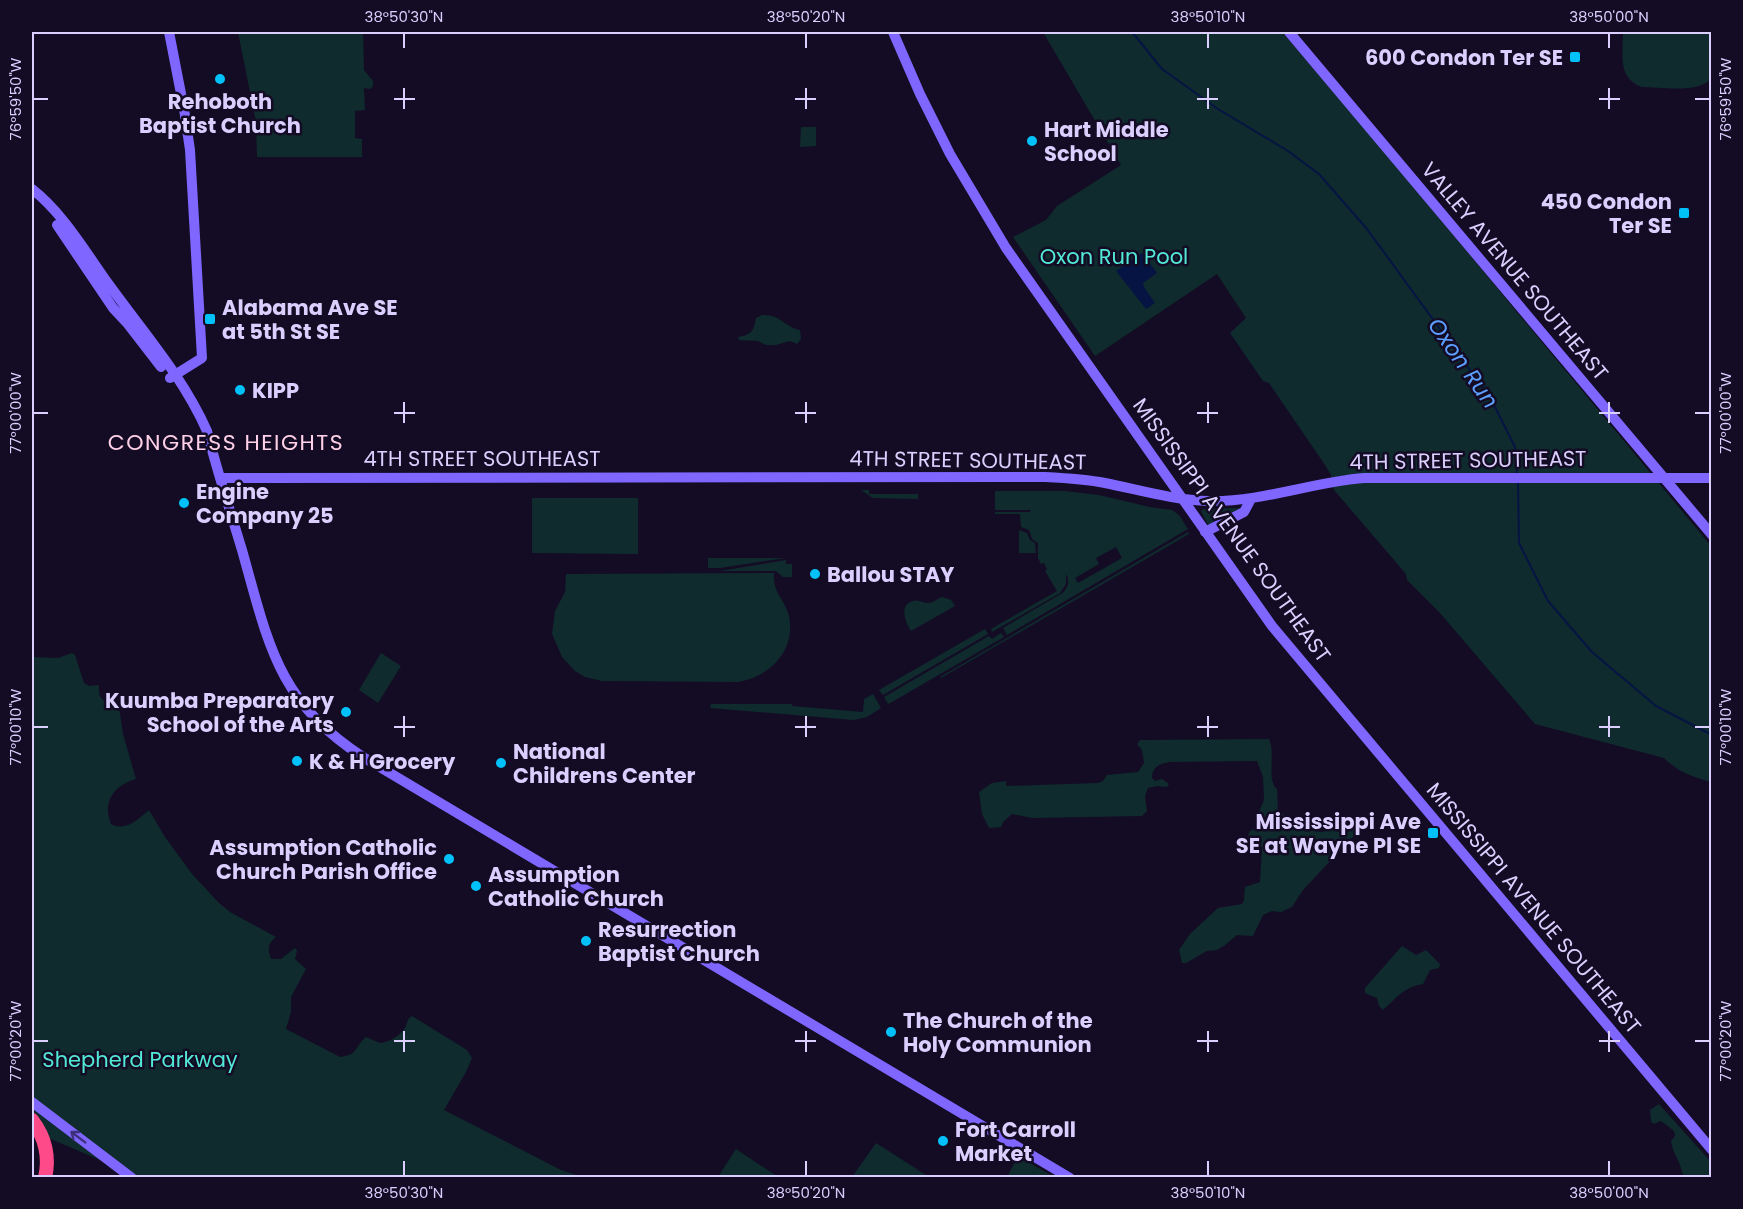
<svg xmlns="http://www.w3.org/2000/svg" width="1743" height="1209" viewBox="0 0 1743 1209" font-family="Poppins,sans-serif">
  <rect width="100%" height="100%" fill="#130c24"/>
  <path fill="#0f2b2e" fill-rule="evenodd" d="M238 32H363L364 70 373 81V86L370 89 364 88 365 110 355 111V138L362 139V157H257L256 122Z
    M1043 32H1282L1376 142 1711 546V782C1693 777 1678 772 1664 758L1535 724 1440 613 1407 580 1406 574 1334 490 1331 475 1325 465 1269 383 1263 381 1230 333 1246 318 1217 274 1095 356 1013 237 1046 220 1057 206 1121 165Z
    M1623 32H1711V78C1700 94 1661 87 1642 87 1617 78 1623 54 1623 32Z
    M801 127H816V146L800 147Z
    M762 315C781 314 784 327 800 330L801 339 797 344 790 341 776 345H766L758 341 739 340 738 337C751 335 754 331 756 318Z
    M861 490H869V494H918V499L873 498Z
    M995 491H1065L1099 495 1150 507 1172 510 1179 515 1188 529 1007 635 1003 628 1064 592 1068 585V578L1066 574V584L1060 593 992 632 991 629 1057 591 1045 571 1047 569 1044 563 1041 564 1038 558V543L1032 539 1029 530 1021 527 1020 514H995V512H1030L1031 510H995ZM1116 547 1122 558 1078 583 1075 578 1099 564 1096 558Z
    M532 498H638V554L532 553Z
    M1241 508 1208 525 1201 511 1204 509Z
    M1019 530 1027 533 1030 540 1035 543 1036 553H1019Z
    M1188 532 1189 534 941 678 940 677Z
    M708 558H785L720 568H708Z
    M786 560V564H792V577H783L776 571H720Z
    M774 573C773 595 784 597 789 616 796 650 771 676 739 682L602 681 585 677 575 671 562 657 552 634 555 611 565 592 566 574Z
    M942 597 951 600 955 606 911 631C906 623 898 605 913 601 919 599 922 603 928 603 933 603 937 599 942 597Z
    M985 629 988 634 883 695 879 690Z
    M1001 633 1004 637 892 702 888 704 884 697 989 636 992 639Z
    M72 653 75 655 84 683 89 686 99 685C98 705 106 698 119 707L123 734 136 779C114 785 102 802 111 824 126 832 138 819 149 810L165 837 192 874 219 903 230 912 276 937C267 944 268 950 271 959H281L295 948 297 951 295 959 306 969 291 997V1012L286 1029 340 1057C360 1054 353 1048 366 1037L380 1043C390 1042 399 1036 405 1028 408 1022 407 1019 412 1016L467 1050 472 1058 466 1072 444 1110 561 1170 582 1177H140L32 1131V657L58 658Z
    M381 653 401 666 378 703 359 690Z
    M873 694 881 708 867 717 854 720 710 708 711 704H792V706L863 712 864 699Z
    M1269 739C1276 754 1266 780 1277 789L1278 810 1301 829 1322 832 1336 828 1348 831 1355 824 1362 821 1365 824 1303 890 1292 907 1281 912 1272 911 1263 915 1253 936 1237 935 1224 946 1217 950 1207 951 1186 963H1182L1179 950 1190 934 1218 908 1242 904 1244 900 1245 887 1260 882 1262 847 1248 835 1250 831 1259 827 1256 819 1264 800 1263 777 1257 761 1169 762C1158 764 1152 768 1152 778L1155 781 1162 779 1169 784 1167 787 1157 786 1148 788 1145 796 1147 811 1142 816 1032 818 1012 814 1003 822 1001 827 989 828 982 814 979 792 992 783 1006 781V786L1098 783 1103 781 1107 775 1138 772 1144 763 1142 750 1137 744 1140 740Z
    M1402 946 1416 955 1426 950 1440 964 1439 968 1430 970 1423 984C1402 988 1397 998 1383 1010L1379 1006 1377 998 1365 993V988Z
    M1659 1104 1711 1162V1177H1686L1682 1173C1681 1162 1672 1153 1671 1141L1675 1136 1674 1131 1661 1121 1654 1124 1651 1122 1650 1110Z
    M876 1143 929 1177H852Z
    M736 1149 778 1177H718Z
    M1018 1156 1054 1177H1007Z"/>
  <path fill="#061443" d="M1142 253 1157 273 1143 283 1144 287 1155 303 1146 309 1116 271Z"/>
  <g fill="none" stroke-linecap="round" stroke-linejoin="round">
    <path stroke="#061443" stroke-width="2" d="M1132 32 1162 69 1218 109 1288 151 1319 174 1367 229 1491 399 1515 447 1517 474
      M1518 483 1519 543 1548 601 1592 652 1656 706 1712 735"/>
    <path stroke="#7e66ff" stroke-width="10" d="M169 32 184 109 190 150 202 358 170 378
      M893 32 920 94 950 154 1006 248 1272 626 1712 1150
      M1289 32 1712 535
      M32 189C64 214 86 253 110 286 144 333 183 377 207 431 217 471 230 510 242 550 268 642 277 702 363 757L1070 1178
      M57 225 113 308 127 323 161 367
      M220 478 1045 477C1065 478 1085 479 1105 483 1140 490 1173 500 1209 501 1263 502 1312 482 1364 478H1712
      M1205 532 1244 512 1251 499
      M32 1102 132 1178"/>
    <path stroke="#ff4a89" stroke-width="14" d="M32 1120C45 1137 50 1156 45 1178"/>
  </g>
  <defs><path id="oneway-shaft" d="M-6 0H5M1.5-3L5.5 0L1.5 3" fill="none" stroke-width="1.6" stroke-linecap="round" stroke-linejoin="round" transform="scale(1.5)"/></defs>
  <use stroke="#3e307c" href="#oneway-shaft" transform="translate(78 1137) rotate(-143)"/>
  <path fill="none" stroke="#dbcfff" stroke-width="2" d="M404 33V48M806 33V48M1208 33V48M1609 33V48M404 88V109M806 88V109M1208 88V109M1609 88V109M33 99H48M394 99H415M795 99H816M1197 99H1218M1599 99H1620M1695 99H1710M404 402V423M806 402V423M1208 402V423M1609 402V423M33 413H48M394 413H415M795 413H816M1197 413H1218M1599 413H1620M1695 413H1710M404 716V737M806 716V737M1208 716V737M1609 716V737M33 727H48M394 727H415M795 727H816M1197 727H1218M1599 727H1620M1695 727H1710M404 1031V1052M806 1031V1052M1208 1031V1052M1609 1031V1052M33 1041H48M394 1041H415M795 1041H816M1197 1041H1218M1599 1041H1620M1695 1041H1710M404 1161V1176M806 1161V1176M1208 1161V1176M1609 1161V1176"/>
  <g fill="#00c1fa" stroke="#130c24" stroke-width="2">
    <rect x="1569" y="51" width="12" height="12" rx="3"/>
    <circle cx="220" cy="79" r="6"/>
    <circle cx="1032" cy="141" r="6"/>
    <rect x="1678" y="207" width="12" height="12" rx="3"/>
    <rect x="204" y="313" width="12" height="12" rx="3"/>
    <circle cx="240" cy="390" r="6"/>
    <circle cx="184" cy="503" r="6"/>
    <circle cx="815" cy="574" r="6"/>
    <circle cx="346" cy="712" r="6"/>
    <circle cx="297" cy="761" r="6"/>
    <circle cx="501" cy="763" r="6"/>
    <rect x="1427" y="827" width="12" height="12" rx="3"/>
    <circle cx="449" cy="859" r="6"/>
    <circle cx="476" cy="886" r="6"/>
    <circle cx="586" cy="941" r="6"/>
    <circle cx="891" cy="1032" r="6"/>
    <circle cx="943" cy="1141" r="6"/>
  </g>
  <g text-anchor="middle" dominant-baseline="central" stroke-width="5" stroke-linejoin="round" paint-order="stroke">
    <g font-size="21" font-weight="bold" fill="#dbcfff" stroke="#130c24" text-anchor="start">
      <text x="1563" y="57" text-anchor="end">600 Condon Ter SE</text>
      <text x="220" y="101" text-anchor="middle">Rehoboth<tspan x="220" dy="24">Baptist Church</tspan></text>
      <text x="1044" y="129">Hart Middle<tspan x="1044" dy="24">School</tspan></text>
      <text x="1672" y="201" text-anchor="end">450 Condon<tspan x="1672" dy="24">Ter SE</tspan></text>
      <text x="222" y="307">Alabama Ave SE<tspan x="222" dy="24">at 5th St SE</tspan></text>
      <text x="252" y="390">KIPP</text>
      <text x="196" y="491">Engine<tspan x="196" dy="24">Company 25</tspan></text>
      <text x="827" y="574">Ballou STAY</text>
      <text x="334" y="700" text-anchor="end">Kuumba Preparatory<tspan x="334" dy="24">School of the Arts</tspan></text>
      <text x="513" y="751">National<tspan x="513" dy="24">Childrens Center</tspan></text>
      <text x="309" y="761">K &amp; H Grocery</text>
      <text x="1421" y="821" text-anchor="end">Mississippi Ave<tspan x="1421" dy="24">SE at Wayne Pl SE</tspan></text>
      <text x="437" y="847" text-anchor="end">Assumption Catholic<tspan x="437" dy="24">Church Parish Office</tspan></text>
      <text x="488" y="874">Assumption<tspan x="488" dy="24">Catholic Church</tspan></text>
      <text x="598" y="929">Resurrection<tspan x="598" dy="24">Baptist Church</tspan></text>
      <text x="903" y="1020">The Church of the<tspan x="903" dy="24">Holy Communion</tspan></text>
      <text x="955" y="1129">Fort Carroll<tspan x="955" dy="24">Market</tspan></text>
    </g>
    <g font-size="21" fill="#52e8d6" stroke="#130c24">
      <text x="1114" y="256">Oxon Run Pool</text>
      <text x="140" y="1059">Shepherd Parkway</text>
    </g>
    <g font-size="21" fill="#dbcfff" stroke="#130c24">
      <text transform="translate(1515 271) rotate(50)">VALLEY AVENUE SOUTHEAST</text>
      <text x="482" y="458">4TH STREET SOUTHEAST</text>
      <text transform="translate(968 460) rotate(1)">4TH STREET SOUTHEAST</text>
      <text transform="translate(1468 460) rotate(-1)">4TH STREET SOUTHEAST</text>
      <text transform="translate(1232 530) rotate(54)">MISSISSIPPI AVENUE SOUTHEAST</text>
      <text transform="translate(1534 908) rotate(50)">MISSISSIPPI AVENUE SOUTHEAST</text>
    </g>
    <g font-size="22" font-style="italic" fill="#5d9fff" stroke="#130c24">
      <text transform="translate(1463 363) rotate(55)">Oxon Run</text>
    </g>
    <g font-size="22" letter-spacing="1.5" fill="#ffd1e8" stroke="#130c24">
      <text x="226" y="442">CONGRESS HEIGHTS</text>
    </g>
  </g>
  <rect width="1743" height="1209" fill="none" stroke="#130c24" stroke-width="66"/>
  <rect x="33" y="33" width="1677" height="1143" fill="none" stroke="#dbcfff" stroke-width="2"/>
  <g font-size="15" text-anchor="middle" fill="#dbcfff">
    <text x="404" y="22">38°50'30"N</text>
    <text x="806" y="22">38°50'20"N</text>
    <text x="1208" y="22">38°50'10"N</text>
    <text x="1609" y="22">38°50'00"N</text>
    <text transform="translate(1726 99) rotate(-90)" y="5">76°59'50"W</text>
    <text transform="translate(16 99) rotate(-90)" y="5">76°59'50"W</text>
    <text transform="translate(1726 413) rotate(-90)" y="5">77°00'00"W</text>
    <text transform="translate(16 413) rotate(-90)" y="5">77°00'00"W</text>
    <text transform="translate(1726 727) rotate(-90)" y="5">77°00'10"W</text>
    <text transform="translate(16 727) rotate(-90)" y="5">77°00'10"W</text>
    <text transform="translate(1726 1041) rotate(-90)" y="5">77°00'20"W</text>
    <text transform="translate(16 1041) rotate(-90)" y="5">77°00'20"W</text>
    <text x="404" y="1198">38°50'30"N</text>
    <text x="806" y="1198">38°50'20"N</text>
    <text x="1208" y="1198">38°50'10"N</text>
    <text x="1609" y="1198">38°50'00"N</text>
  </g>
</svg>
